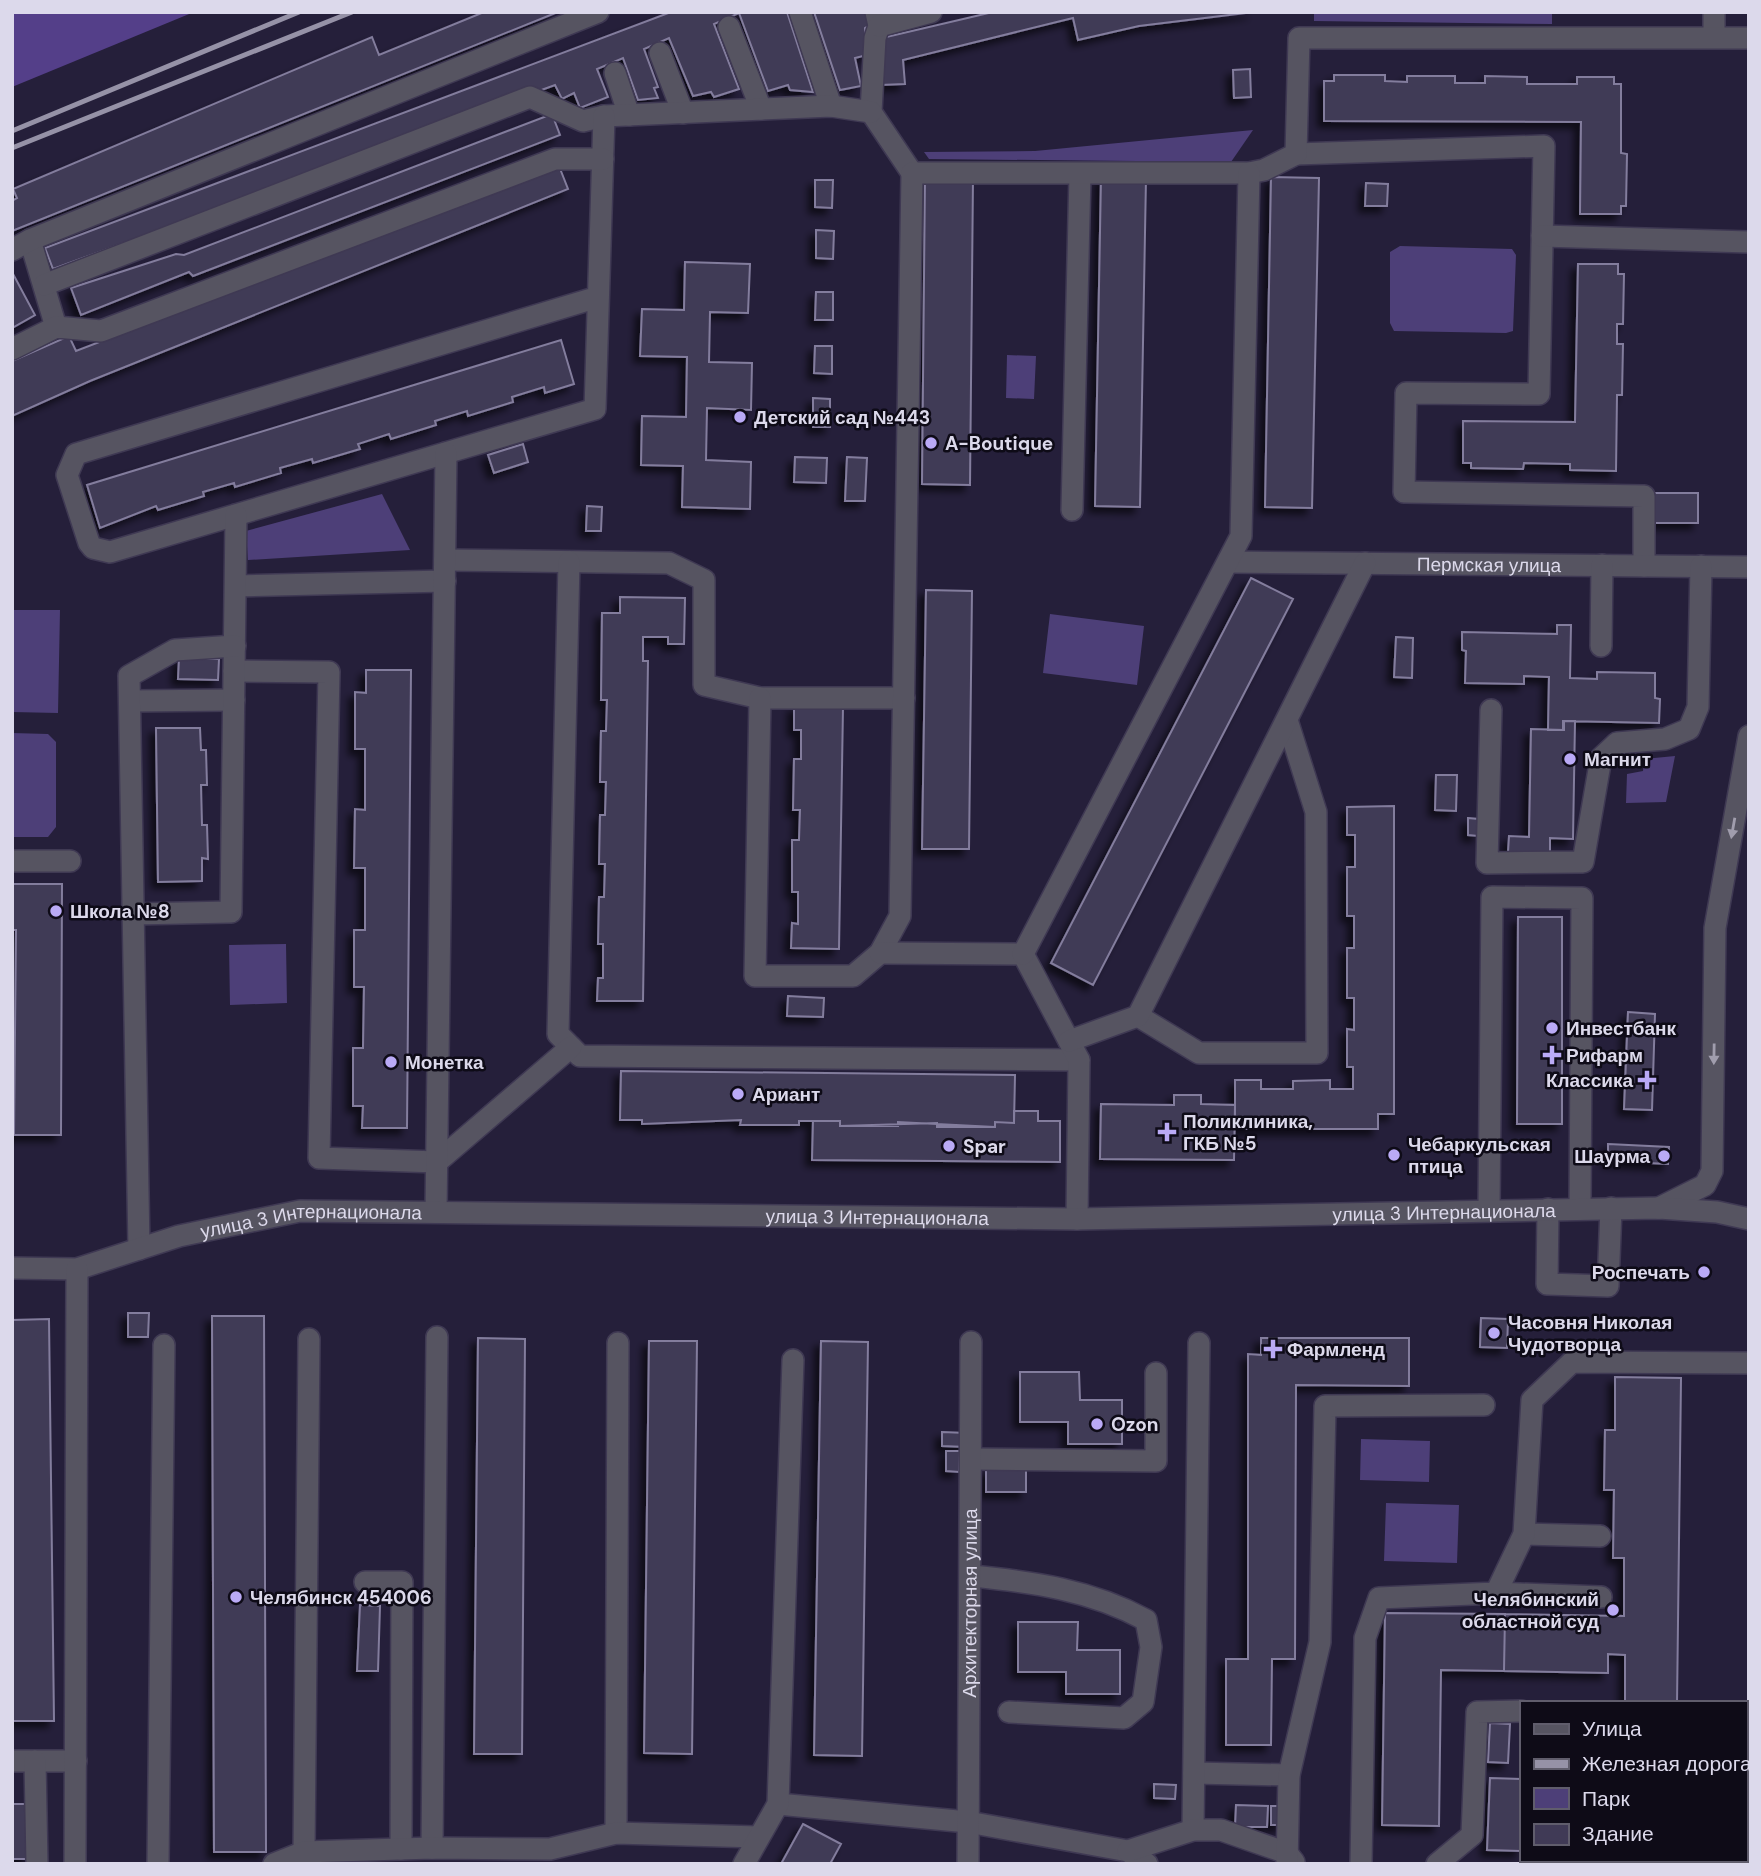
<svg xmlns="http://www.w3.org/2000/svg" width="1761" height="1876" viewBox="0 0 1761 1876" font-family="'DM Sans',sans-serif">
  <defs>
    <filter id="shadow"><feDropShadow dx="-6" dy="6" stdDeviation="3.5" flood-color="#0009"/></filter>
  </defs>
  <rect width="100%" height="100%" fill="#251f3a"/>
  <path fill="#4d3f78" d="M1314 12H1552V24L1314 21Z
    M1253 130 1231 162 929 159 924 152 1035 151Z
    M1400 246 1512 249 1516 255 1513 331 1506 333 1394 331 1390 323V252Z
    M1007 355 1036 356 1034 399 1006 398Z
    M382 494 410 550 248 560 246 531Z
    M12 610H60L58 713 12 712Z
    M1050 614 1144 626 1137 685 1043 673Z
    M12 733 48 734 56 742V827L48 837H12Z
    M1675 756 1666 802 1626 803 1627 774 1643 771 1644 759Z
    M286 944 287 1003 230 1005 229 945Z
    M1361 1439 1430 1441 1429 1482 1360 1480Z
    M1386 1503 1459 1505 1457 1563 1384 1561Z"/>
  <path fill="#543f89" d="M12 12H194L12 87Z"/>
  <path fill="#403a56" stroke="#837d9d" stroke-width="2" filter="url(#shadow)" d="M484 12H558L12 231V201L17 198 13 189 372 37 379 55Z
    M671 12H787L813 92 790 90 788 85 768 91 739 13 714 24 739 89 714 97 711 92 693 96 669 38 644 49 658 87 654 88 658 98 638 100 623 58 597 69 608 97 580 108 574 93 562 99 555 85 53 269 45 248Z
    M814 12H866L870 25 865 28 867 55 855 58 861 86 840 90Z
    M993 12H1254L1139 26 1078 40 1073 18 903 60 905 84 880 85 882 38Z
    M1250 69 1251 97 1234 98 1233 70Z
    M1334 75H1385V81L1407 82V76H1455V83H1485V76L1527 77V84H1577V77H1614V84H1621V153L1627 154 1626 206H1621V214H1580L1581 122 1324 121V81H1334Z
    M552 114 560 135 193 276 189 272 81 315 71 288 176 254 184 255Z
    M559 166 568 189 90 381 12 416V361L69 336 76 351Z
    M925 176 973 177 970 485 922 484Z
    M1101 177 1146 178 1140 507 1095 506Z
    M1271 177 1319 178 1312 508 1265 507Z
    M815 180H833L832 208 815 207Z
    M1366 183 1388 184 1387 206H1365Z
    M816 230 834 231 833 259 816 258Z
    M685 262 750 264 748 313 710 312 709 362 752 363 751 410 707 408 706 460 751 462 750 509 682 507 683 466 641 465 642 416 686 417 687 357 640 356 642 309 684 310Z
    M1578 264H1618V274H1624L1623 324H1617V344H1623L1622 395H1617L1616 471 1570 470V464L1524 463 1523 469 1471 468V463H1463V421L1575 422Z
    M12 272 35 315 12 328Z
    M816 292H833V320H815Z
    M561 340 574 384 545 393 544 387 512 397 513 402 468 416 467 411 435 421 436 425 391 439 389 434 358 444 360 449 313 463 312 459 280 468 281 473 235 487 234 483 203 492 204 496 158 510 156 506 100 528 87 485Z
    M815 346H832V374L814 373Z
    M813 398 830 399V427H813Z
    M523 444 528 462 494 473 488 455Z
    M795 457 827 458 826 483 794 482Z
    M847 457 867 458 865 501H845Z
    M1654 493H1698V523H1654Z
    M587 506 602 507 601 531H586Z
    M1251 578 1293 599 1093 985 1051 963Z
    M926 590 972 591 969 849H922Z
    M620 597 685 598 684 644H668V637H643V661H648L643 1001H597L598 978H603V944H598L599 897H604L605 864H599L600 815H605L606 782H600L601 731H606L607 700H601L602 613H620Z
    M1557 625H1571L1570 678 1597 679V672L1655 673V698L1660 699 1659 723 1563 721V730H1548L1549 677 1524 676V684L1465 683 1466 651 1462 650V632L1557 634Z
    M1396 637 1413 638 1412 678 1394 677Z
    M179 658 219 659 218 680 178 679Z
    M366 670H411L407 1128H362L363 1106H353V1048H363L364 987H354V930H365V868H354L355 809 365 810V749H355V692L366 693Z
    M794 706 843 707 839 949 791 948 792 923 798 924V892H792V840H799L800 810H793L794 759H801V730H794Z
    M1564 721H1575L1573 839 1550 838V853L1508 852 1509 836 1529 837 1531 729 1564 730Z
    M156 728H200L201 750H206L207 785H201L202 825H207L208 859 202 858V881L158 882Z
    M1436 775H1457L1456 811 1435 810Z
    M1394 806V1114H1378V1129H1235V1080H1261V1089H1293V1081L1330 1080V1089H1353V1067H1347V1029L1354 1030V998H1347V948H1354V916H1347V867H1355V835H1347V807Z
    M1468 818 1479 819 1478 836 1468 835Z
    M12 884H62L61 1135H14L16 930H12Z
    M1518 917H1562V1124H1517Z
    M788 996 824 998 823 1017 787 1016Z
    M1628 1012 1655 1014 1652 1110 1624 1109Z
    M621 1071 1015 1075 1014 1123 995 1122V1127L898 1122V1126H840V1121H799V1125H740L741 1120 642 1124V1120H620Z
    M1174 1095H1201V1104L1235 1105 1234 1160 1100 1159 1101 1104 1174 1105Z
    M1014 1111H1038V1121H1060V1162L812 1160 813 1121H840V1126L937 1123V1127H995V1122L1014 1123Z
    M1608 1144 1669 1147 1668 1164 1608 1161Z
    M128 1313H149L148 1337H128Z
    M212 1316H264L266 1852H214Z
    M1481 1318 1508 1319 1507 1348 1480 1347Z
    M49 1319 54 1721H12V1320Z
    M478 1338 525 1339 522 1754H474Z
    M1261 1338H1409V1386L1296 1385 1295 1659H1272L1271 1745H1226V1659H1248V1354L1261 1355Z
    M649 1341H697L692 1754 644 1753Z
    M821 1341 868 1342 862 1756 814 1755Z
    M1020 1372H1079L1080 1400H1122V1444H1068V1422H1020Z
    M1615 1377 1681 1378 1677 1703H1625V1655L1608 1654V1673L1504 1671 1505 1614 1624 1616V1558H1613L1614 1490H1604L1605 1430H1615Z
    M942 1432 967 1433 966 1447 942 1446Z
    M946 1451H960L959 1472 946 1471Z
    M986 1470H1026V1492H986Z
    M360 1605 380 1606 378 1671H357Z
    M1385 1613 1505 1614 1504 1671 1441 1670 1439 1826 1382 1825Z
    M1018 1622H1078L1077 1650H1120V1694H1066V1672H1018Z
    M1490 1723 1510 1724 1508 1763 1488 1762Z
    M1490 1778 1521 1779V1851L1487 1850Z
    M1154 1784 1176 1785 1175 1799 1154 1798Z
    M12 1804H28V1859H12Z
    M1236 1805 1268 1806 1267 1827H1235Z
    M1271 1806H1282V1825H1271Z
    M803 1824 841 1844 830 1864H781Z
    M1621 1860H1675V1864H1621Z"/>
  <g fill="none" stroke-linecap="round" stroke-linejoin="round">
    <defs>
      <g id="minor">
        <path d="M800 12 831 106"/>
        <path d="M876 12 879 26 875 38 871 112 912 173"/>
        <path d="M879 26 931 12"/>
        <path d="M729 27 761 109"/>
        <path d="M1714 37V12"/>
        <path d="M660 53 683 113"/>
        <path d="M615 73 629 115"/>
        <path d="M1296 154 1544 146 1539 394 1406 393 1404 492 1644 496V566"/>
        <path d="M1542 236 1749 242"/>
        <path d="M30 240 56 327"/>
        <path d="M12 250 30 240 598 12"/>
        <path d="M44 285 530 97 583 121 604 116 831 106 871 112"/>
        <path d="M598 297 76 454 67 475 89 543 93 548 110 552 595 409 604 116"/>
        <path d="M12 349 56 327 101 331 555 159H603"/>
        <path d="M1072 510 1080 174"/>
        <path d="M445 560 669 563 704 580V685L760 698H904"/>
        <path d="M569 562 558 1034 580 1056 1079 1060"/>
        <path id="s1" d="M1228 562 1749 567"/>
        <path d="M236 586 445 581"/>
        <path d="M1601 646 1602 565"/>
        <path d="M234 671 329 672 319 1158 437 1162 571 1047"/>
        <path d="M760 698 755 976H853L880 953 900 916 912 173H1249L1264 170 1296 154 1299 38H1749"/>
        <path d="M130 701 234 700"/>
        <path d="M1491 710 1487 863 1583 862 1601 758 1617 743 1665 739 1689 729 1698 707 1701 566"/>
        <path d="M12 861H70"/>
        <path d="M134 914 231 912 236 515"/>
        <path d="M880 953 1023 954 1079 1060 1077 1219"/>
        <path d="M1023 954 1241 536 1249 173"/>
        <path d="M1138 1016 1199 1053H1317L1316 812 1287 720"/>
        <path d="M1069 1041 1138 1016 1365 563"/>
        <path d="M1659 1208 1705 1185 1712 1171 1715 928 1749 736"/>
        <path d="M1548 1209 1547 1284 1608 1286 1611 1208"/>
        <path d="M1489 1210 1492 897 1582 898 1580 1209"/>
        <path d="M436 1212 446 453"/>
        <path d="M139 1249 129 676 175 650 235 646"/>
        <path id="s2" d="M12 1268 77 1269 179 1236 300 1211 1077 1219 1659 1208 1717 1212 1749 1219"/>
        <path d="M972 1459 1156 1461V1373"/>
        <path d="M1524 1534 1600 1536"/>
        <path d="M972 1576C1033 1582 1091 1590 1146 1620L1151 1647 1143 1702 1124 1718 1009 1712"/>
        <path d="M365 1582H402L401 1849"/>
        <path d="M1496 1593 1601 1597"/>
        <path d="M12 1761H76"/>
        <path d="M35 1761 37 1864"/>
        <path d="M1194 1773 1289 1775"/>
        <path d="M778 1804 968 1822 1128 1851 1147 1864"/>
        <path d="M1193 1830 1199 1343"/>
        <path d="M616 1833 618 1343"/>
        <path d="M432 1848 437 1337"/>
        <path d="M1128 1851 1193 1830H1221L1287 1853 1294 1862"/>
        <path d="M304 1852 309 1339"/>
        <path d="M75 1864 77 1269"/>
        <path d="M158 1864 164 1345"/>
        <path d="M274 1864 304 1852 432 1848 550 1849 616 1833 758 1837"/>
        <path d="M744 1864 778 1804 793 1360"/>
        <path id="s3" d="M968 1864 971 1342"/>
        <path d="M1287 1864 1289 1775 1320 1642 1325 1406 1484 1405"/>
        <path d="M1361 1864 1365 1638 1379 1598 1496 1593 1524 1534 1532 1400 1572 1362 1749 1363"/>
        <path d="M1437 1864 1472 1835 1477 1712 1521 1711"/>
        <path d="M1592 1864V1860"/>
      </g>
    </defs>
    <use href="#minor" stroke="#3f3953" stroke-width="24"/>
    <use href="#minor" stroke="#565461" stroke-width="21"/>
    <path stroke="#9692a7" stroke-width="5" d="M12 131 299 12
      M12 148 352 12"/>
  </g>
  <defs><path id="oneway-solid" d="M-6-.8H1V-3.2L6.5 0L1 3.2V.8H-6Z" transform="scale(1.75)"/></defs>
  <g fill="#a09dad">
    <use href="#oneway-solid" transform="translate(1733 828) rotate(100)"/>
    <use href="#oneway-solid" transform="translate(1714 1054) rotate(91)"/>
  </g>
  <g fill="#baaaf6" stroke="#0e0b17" stroke-width="2.5">
    <circle cx="740" cy="417" r="7"/>
    <circle cx="931" cy="443" r="7"/>
    <circle cx="1570" cy="759" r="7"/>
    <circle cx="56" cy="911" r="7"/>
    <circle cx="1552" cy="1028" r="7"/>
    <path d="M1548.5 1044.5h7v7h7v7h-7v7h-7v-7h-7v-7h7z"/>
    <circle cx="391" cy="1062" r="7"/>
    <path d="M1643.5 1069.5h7v7h7v7h-7v7h-7v-7h-7v-7h7z"/>
    <circle cx="738" cy="1094" r="7"/>
    <path d="M1163.5 1121.5h7v7h7v7h-7v7h-7v-7h-7v-7h7z"/>
    <circle cx="949" cy="1146" r="7"/>
    <circle cx="1394" cy="1155" r="7"/>
    <circle cx="1664" cy="1156" r="7"/>
    <circle cx="1704" cy="1272" r="7"/>
    <circle cx="1494" cy="1333" r="7"/>
    <path d="M1269.5 1338.5h7v7h7v7h-7v7h-7v-7h-7v-7h7z"/>
    <circle cx="1097" cy="1424" r="7"/>
    <circle cx="236" cy="1597" r="7"/>
    <circle cx="1613" cy="1610" r="7"/>
  </g>
  <g text-anchor="middle" dominant-baseline="central" stroke-width="5" stroke-linejoin="round" paint-order="stroke">
    <g font-size="19" font-weight="bold" fill="#dcd9eb" stroke="#0e0b17" text-anchor="start">
      <text x="754" y="417">Детский сад №443</text>
      <text x="945" y="443">A-Boutique</text>
      <text x="1584" y="759">Магнит</text>
      <text x="70" y="911">Школа №8</text>
      <text x="1566" y="1028">Инвестбанк</text>
      <text x="1566" y="1055">Рифарм</text>
      <text x="405" y="1062">Монетка</text>
      <text x="1633" y="1080" text-anchor="end">Классика</text>
      <text x="752" y="1094">Ариант</text>
      <text x="1183" y="1121">Поликлиника,<tspan x="1183" dy="22">ГКБ №5</tspan></text>
      <text x="1408" y="1144">Чебаркульская<tspan x="1408" dy="22">птица</tspan></text>
      <text x="963" y="1146">Spar</text>
      <text x="1650" y="1156" text-anchor="end">Шаурма</text>
      <text x="1690" y="1272" text-anchor="end">Роспечать</text>
      <text x="1508" y="1322">Часовня Николая<tspan x="1508" dy="22">Чудотворца</tspan></text>
      <text x="1287" y="1349">Фармленд</text>
      <text x="1111" y="1424">Ozon</text>
      <text x="250" y="1597">Челябинск 454006</text>
      <text x="1599" y="1599" text-anchor="end">Челябинский<tspan x="1599" dy="22">областной суд</tspan></text>
    </g>
    <g font-size="19" fill="#dcd9eb" stroke="#0e0b17">
      <text stroke="none"><textPath href="#s1" startOffset="261">Пермская улица</textPath></text>
      <text stroke="none"><textPath href="#s2" startOffset="1440">улица 3 Интернационала</textPath></text>
      <text stroke="none"><textPath href="#s2" startOffset="873">улица 3 Интернационала</textPath></text>
      <text stroke="none"><textPath href="#s2" startOffset="306">улица 3 Интернационала</textPath></text>
      <text stroke="none"><textPath href="#s3" startOffset="261">Архитекторная улица</textPath></text>
    </g>
  </g>
  <rect width="1761" height="1876" fill="none" stroke="#dcd9eb" stroke-width="28"/>
  <rect x="1520" y="1701" width="228" height="161" fill="#0e0b17" stroke="#605d6c" stroke-width="2"/>
  <rect x="1534" y="1724" width="35" height="10" fill="#565461" stroke="#605d6c" stroke-width="2"/>
  <text x="1582" y="1736" font-size="21" fill="#dcd9eb">Улица</text>
  <rect x="1534" y="1759" width="35" height="10" fill="#9692a7" stroke="#605d6c" stroke-width="2"/>
  <text x="1582" y="1771" font-size="21" fill="#dcd9eb">Железная дорога</text>
  <rect x="1534" y="1788" width="35" height="21" fill="#4d3f78" stroke="#605d6c" stroke-width="2"/>
  <text x="1582" y="1806" font-size="21" fill="#dcd9eb">Парк</text>
  <rect x="1534" y="1824" width="35" height="21" fill="#403a56" stroke="#605d6c" stroke-width="2"/>
  <text x="1582" y="1841" font-size="21" fill="#dcd9eb">Здание</text>
</svg>
